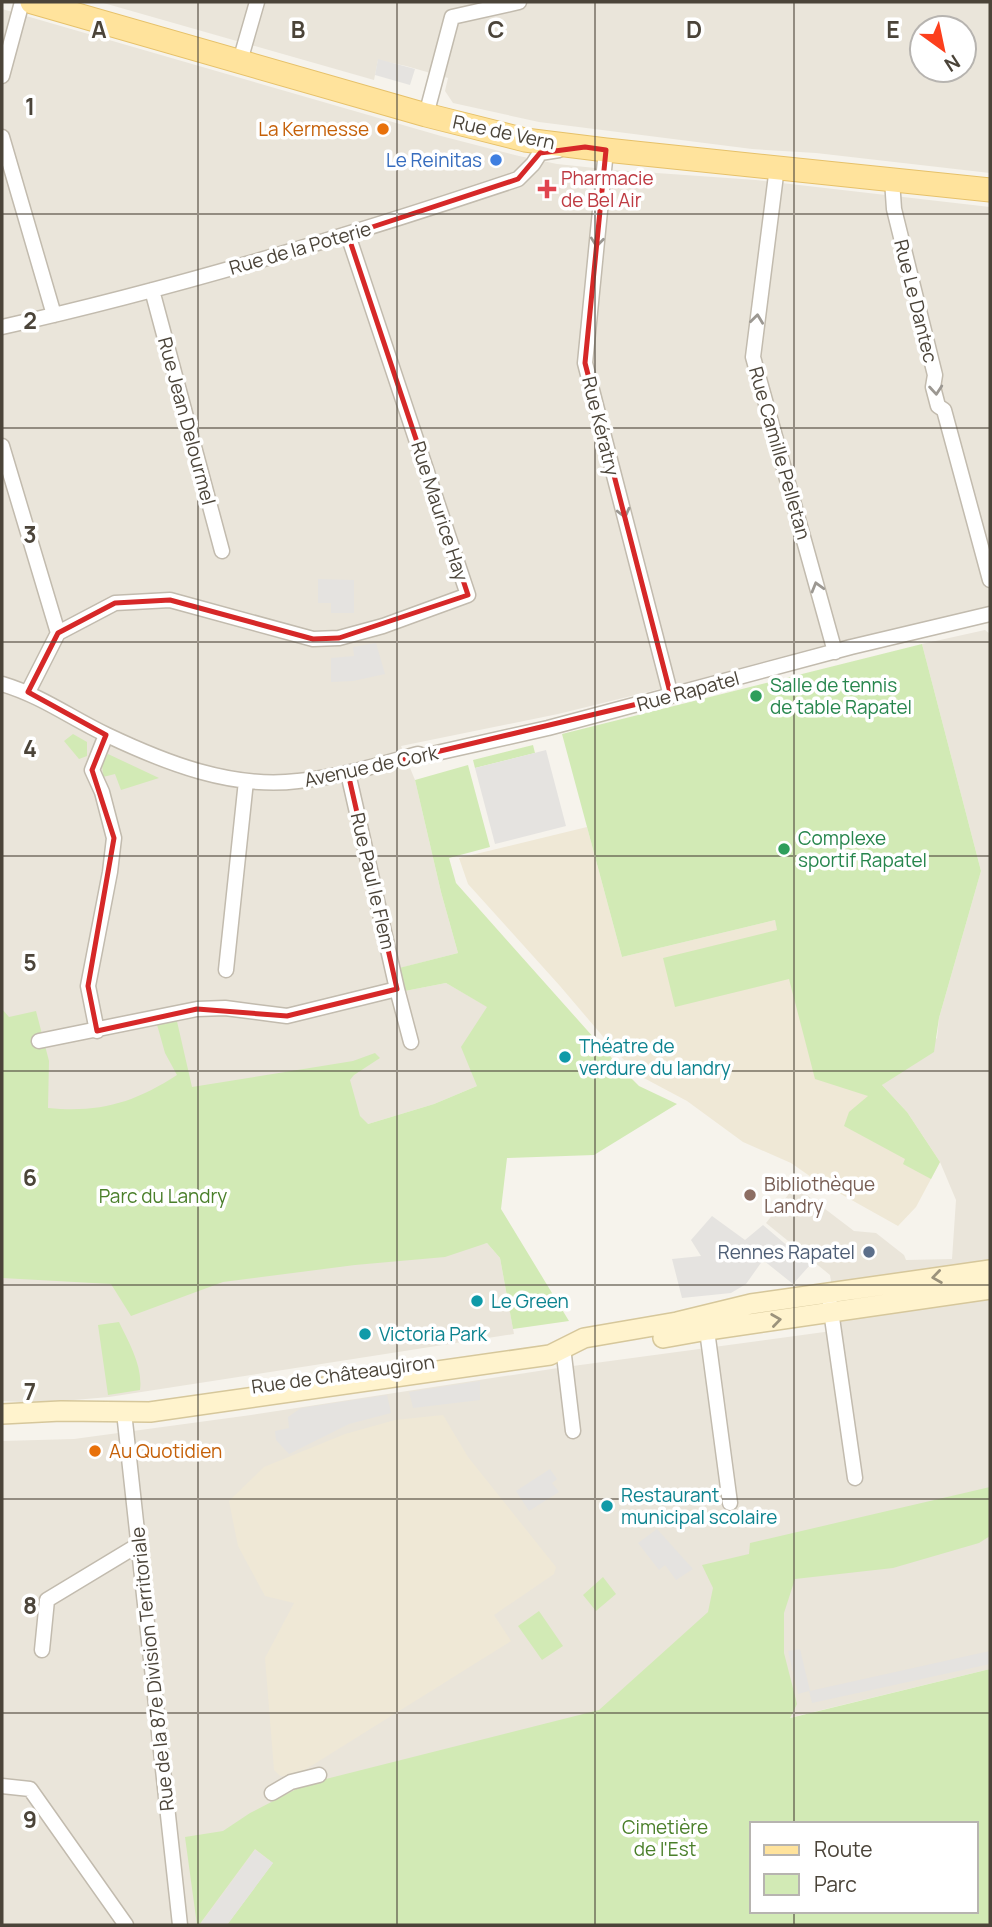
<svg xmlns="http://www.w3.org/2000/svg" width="992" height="1927" viewBox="0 0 992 1927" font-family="Manrope,sans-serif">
  <rect width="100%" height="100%" fill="#f6f3ec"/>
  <path fill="#eae5da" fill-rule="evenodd" d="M100 2H990V173L816 153 752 149 539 122 453 103 445 91 448 78 406 66 378 60 374 80ZM922 28H964V70H922Z
    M2 9 441 136 519 156 557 164 614 170 756 180 990 207V607L814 648 680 684 558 714 401 746 415 780 441 892 458 953 400 968 405 991 446 983 488 1007 477 1086 434 1104 368 1124 470 1247 487 1243 500 1258 514 1334 109 1397 39 1403 2 1401Z
    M985 630 990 634V1669L789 1718 236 1925H2V1441L74 1439 251 1415 558 1368 839 1330 830 1275 766 1223 795 1186 854 1231 876 1233 904 1255 906 1260 952 1259 956 1200 940 1162 907 1112 882 1085 937 1038 939 1018 981 871 922 644Z"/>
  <path fill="#efe8d6" d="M587 827 622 957 775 920 789 979 868 1096 907 1112 940 1162 916 1207 898 1226 814 1179 791 1163 743 1142 687 1101 642 1077 617 1053 560 986 468 884 459 858Z
    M443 1415 468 1457 556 1567 554 1574 494 1615 511 1641 295 1776H280L274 1770 265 1658 294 1603 265 1596 238 1546 229 1501 264 1467 345 1434 395 1420Z"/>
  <path fill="#d2eab5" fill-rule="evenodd" d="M922 644 981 871 939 1018 934 1052 882 1085 907 1112 940 1162 931 1179 903 1164 905 1159 844 1126 849 1112 868 1096 815 1079 789 979 675 1007 663 958 777 930 775 920 622 957 562 734Z
    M73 734 87 742V756L79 759 64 741Z
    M533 745 535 753 475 768 473 760Z
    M108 754 159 778 121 790 115 774 103 777 102 764Z
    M468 765 490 847 449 858 456 883 619 1066 639 1086 677 1104 594 1155 507 1158 501 1209 569 1321 513 1329 500 1258 487 1243 445 1257 355 1265 223 1282 131 1316 111 1284 2 1278V1009L9 1017 36 1011 49 1061 48 1108C99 1113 134 1103 177 1075L165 1053 156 1021 176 1017 192 1087 353 1061 375 1053 380 1058 354 1075 350 1080 360 1116 368 1124 434 1104 477 1086 461 1047 487 1007 446 983 405 991 399 968 458 953 441 892 415 780Z
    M119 1322C129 1343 143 1366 140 1390L108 1395 98 1325Z
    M990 1487V1536L979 1543 893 1568 795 1579 784 1613V1653L797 1704 790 1718 990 1669V1925H227L273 1863 255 1849 199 1925H197L185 1837 223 1831 250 1813 306 1784 599 1710 708 1612 713 1588 702 1565 749 1554 750 1543ZM752 1824H976V1911H752Z
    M603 1577 616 1594 596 1611 583 1595Z
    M539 1611 563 1646 542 1660 518 1626Z"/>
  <path fill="#e5e3e0" d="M378 59 415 69 410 85 375 75Z
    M318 579 354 580V613H331V603H318Z
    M376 643 385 674 353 681 331 682V658L354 656 353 647Z
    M546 750 566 826 495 844 475 768Z
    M712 1216 745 1240 763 1225 810 1265 793 1284 763 1260 746 1284 731 1293 682 1298 672 1259 701 1256 691 1240Z
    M480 1381V1400L413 1408 409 1392Z
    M387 1395 391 1413 349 1424 289 1454 276 1440 275 1431 289 1428 288 1417 301 1408Z
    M550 1469 557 1479 552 1483 559 1492 529 1511 516 1491Z
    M657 1529 693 1569 676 1580 665 1565 659 1570 638 1543Z
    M800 1649 810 1691 990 1651V1664L812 1703 809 1691 798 1694 788 1651Z
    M255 1850 273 1863 227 1925H200Z"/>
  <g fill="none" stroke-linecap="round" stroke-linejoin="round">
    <defs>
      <path id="minor" d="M240 61 257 2
        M2 76 22 2
        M426 115 452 17 519 2
        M2 137 54 315
        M606 150 585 363 671 696
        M777 167 753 357 835 652
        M892 180 894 209 935 375 933 387 938 406 944 410 990 580
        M152 290 222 551
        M2 327C177 288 348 236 518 179L533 164 540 153 559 150
        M2 446 58 633
        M2 684C42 696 71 718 107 735 166 763 232 789 298 781 339 777 378 765 418 754L423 756 548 728 851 647 990 614
        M28 692 58 633 115 603 170 600 313 639 339 638 383 626 468 595 348 235
        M226 970 246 781
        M397 989 411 1042
        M97 1031 88 986 110 872 114 838 102 792 92 770 106 735
        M39 1041 197 1009 225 1008 287 1016 397 989 348 773
        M830 1304 855 1478
        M706 1323 730 1503
        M563 1347 573 1431
        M124 1412 180 1925
        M42 1650 47 1600 138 1545
        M2 1786 30 1789 126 1925
        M272 1793 291 1782 319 1775"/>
      <path id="secondary" d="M663 1338 708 1330 990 1289
        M2 1414 61 1411 150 1412 550 1355 584 1338 677 1322 751 1304 990 1270"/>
      <path id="primary" d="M32 2 426 115 525 140 606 150 990 190"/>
    </defs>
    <use href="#minor" stroke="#c2bbae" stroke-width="17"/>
    <use href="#secondary" stroke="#d6c79b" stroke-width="22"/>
    <use href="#primary" stroke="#e6c16a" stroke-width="25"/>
    <use href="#minor" stroke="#fff" stroke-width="14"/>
    <use href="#secondary" stroke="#fff3cd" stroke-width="19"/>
    <use href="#primary" stroke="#ffe39c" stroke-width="23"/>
  </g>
  <defs><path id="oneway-chevron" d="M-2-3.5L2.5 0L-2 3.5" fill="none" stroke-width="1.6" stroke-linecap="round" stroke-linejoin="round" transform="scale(1.75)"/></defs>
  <g stroke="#9c9892">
    <use href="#oneway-chevron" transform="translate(597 242) rotate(96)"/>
    <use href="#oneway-chevron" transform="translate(757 319) rotate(-83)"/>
    <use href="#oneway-chevron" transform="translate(936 390) rotate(85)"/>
    <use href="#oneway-chevron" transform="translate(624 513) rotate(76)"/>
    <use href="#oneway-chevron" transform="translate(817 587) rotate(-106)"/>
  </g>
  <g stroke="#9c937c">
    <use href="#oneway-chevron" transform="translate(937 1277) rotate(172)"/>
    <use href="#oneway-chevron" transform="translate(776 1320) rotate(-8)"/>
  </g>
  <path fill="none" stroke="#d62828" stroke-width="5" stroke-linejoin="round" d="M585 147 606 150 585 363 671 696 348 773 397 989 287 1016 197 1009 97 1031 88 986 114 838 92 770 106 735 28 692 58 633 115 603 170 600 313 639 339 638 468 595 348 235 518 179 540 153Z"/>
  <path fill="none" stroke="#4b4439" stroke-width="2" stroke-opacity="0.55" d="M198 2V1925M397 2V1925M595 2V1925M794 2V1824M2 214H990M2 428H990M2 642H990M2 856H990M2 1071H990M2 1285H990M2 1499H990M2 1713H990M794 1911V1925"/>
  <g fill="#e8710a" stroke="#fff" stroke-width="2.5">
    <circle cx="383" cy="129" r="7"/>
    <circle cx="95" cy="1451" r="7"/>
  </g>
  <circle fill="#3f7fe0" stroke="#fff" stroke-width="2.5" cx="496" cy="160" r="7"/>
  <path fill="#e0444e" stroke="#fff" stroke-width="2.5" d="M543.5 178.5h7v7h7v7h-7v7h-7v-7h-7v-7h7z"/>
  <g fill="#2e9e5b" stroke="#fff" stroke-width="2.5">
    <circle cx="756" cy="696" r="7"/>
    <circle cx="784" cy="849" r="7"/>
  </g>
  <g fill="#0f9aa8" stroke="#fff" stroke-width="2.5">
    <circle cx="565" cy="1057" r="7"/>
    <circle cx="477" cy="1301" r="7"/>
    <circle cx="365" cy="1334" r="7"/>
    <circle cx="607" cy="1506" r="7"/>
  </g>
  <circle fill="#8d6e63" stroke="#fff" stroke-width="2.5" cx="750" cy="1195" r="7"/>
  <circle fill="#5c6f8a" stroke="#fff" stroke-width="2.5" cx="869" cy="1252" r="7"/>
  <g text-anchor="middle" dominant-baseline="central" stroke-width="7" stroke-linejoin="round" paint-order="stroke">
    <g font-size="19" fill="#c56008" stroke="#fff" text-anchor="end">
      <text x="369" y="129">La Kermesse</text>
      <text x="109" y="1451" text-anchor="start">Au Quotidien</text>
    </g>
    <g font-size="19" fill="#4b4439" stroke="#fff">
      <text transform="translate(504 132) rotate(12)">Rue de Vern</text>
      <text transform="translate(300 248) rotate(-16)">Rue de la Poterie</text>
      <text transform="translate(916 301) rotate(76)">Rue Le Dantec</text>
      <text transform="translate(187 421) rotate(75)">Rue Jean Delourmel</text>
      <text transform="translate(601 426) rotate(76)">Rue Kératry</text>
      <text transform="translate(780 453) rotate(74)">Rue Camille Pelletan</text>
      <text transform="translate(440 511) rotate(72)">Rue Maurice Hay</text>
      <text transform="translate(688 691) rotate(-15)">Rue Rapatel</text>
      <text transform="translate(371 766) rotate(-12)">Avenue de Cork</text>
      <text transform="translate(373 881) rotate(77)">Rue Paul le Flem</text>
      <text transform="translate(343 1374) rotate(-8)">Rue de Châteaugiron</text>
      <text transform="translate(152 1669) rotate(-96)">Rue de la 87e Division Territoriale</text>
    </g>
    <g font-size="19" fill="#366cbe" stroke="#fff" text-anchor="end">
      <text x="482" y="160">Le Reinitas</text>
    </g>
    <g font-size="19" fill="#be3a42" stroke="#fff" text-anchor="start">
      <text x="561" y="178">Pharmacie<tspan x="561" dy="22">de Bel Air</tspan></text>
    </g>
    <g font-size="19" fill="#27864d" stroke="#fff" text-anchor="start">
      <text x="770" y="685">Salle de tennis<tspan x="770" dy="22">de table Rapatel</tspan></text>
      <text x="798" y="838">Complexe<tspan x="798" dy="22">sportif Rapatel</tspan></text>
    </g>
    <g font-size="19" fill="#0d838f" stroke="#fff" text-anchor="start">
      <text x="579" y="1046">Théatre de<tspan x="579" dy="22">verdure du landry</tspan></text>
      <text x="491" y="1301">Le Green</text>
      <text x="379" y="1334">Victoria Park</text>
      <text x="621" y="1495">Restaurant<tspan x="621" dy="22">municipal scolaire</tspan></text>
    </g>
    <g font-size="19" fill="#785e54" stroke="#fff" text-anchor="start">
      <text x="764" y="1184">Bibliothèque<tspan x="764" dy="22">Landry</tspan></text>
    </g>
    <g font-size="19" fill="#4a7f2a" stroke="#fff">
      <text x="163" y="1196">Parc du Landry</text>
      <text x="665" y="1827">Cimetière<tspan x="665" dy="22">de l'Est</tspan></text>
    </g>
    <g font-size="19" fill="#4e5e75" stroke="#fff" text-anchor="end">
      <text x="855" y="1252">Rennes Rapatel</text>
    </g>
  </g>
  <g font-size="23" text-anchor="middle" font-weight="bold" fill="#4b4439" stroke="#fff" stroke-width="7" stroke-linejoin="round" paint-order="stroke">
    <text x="99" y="38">A</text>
    <text x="298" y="38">B</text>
    <text x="496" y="38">C</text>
    <text x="694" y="38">D</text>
    <text x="893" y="38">E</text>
    <text x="30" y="115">1</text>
    <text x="30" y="329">2</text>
    <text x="30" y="543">3</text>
    <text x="30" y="757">4</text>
    <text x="30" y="971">5</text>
    <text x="30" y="1186">6</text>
    <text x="30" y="1400">7</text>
    <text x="30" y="1614">8</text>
    <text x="30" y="1828">9</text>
  </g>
  <rect width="992" height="1927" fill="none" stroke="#4b4439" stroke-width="7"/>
  <rect x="750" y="1822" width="228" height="91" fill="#ffffff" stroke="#b7b4b0" stroke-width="2"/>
  <rect x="764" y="1845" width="35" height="10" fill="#ffe39c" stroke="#b7b4b0" stroke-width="2"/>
  <text x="814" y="1857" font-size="21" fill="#4b4439">Route</text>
  <rect x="764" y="1874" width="35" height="21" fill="#d2eab5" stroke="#b7b4b0" stroke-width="2"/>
  <text x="814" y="1892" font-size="21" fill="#4b4439">Parc</text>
  <g transform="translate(943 49) rotate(147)"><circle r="33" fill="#ffffff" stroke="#b7b4b0" stroke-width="2"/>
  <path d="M0-5L12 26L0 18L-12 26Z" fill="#fc3f1d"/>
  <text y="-10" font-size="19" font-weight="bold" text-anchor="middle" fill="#4b4439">N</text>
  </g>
</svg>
